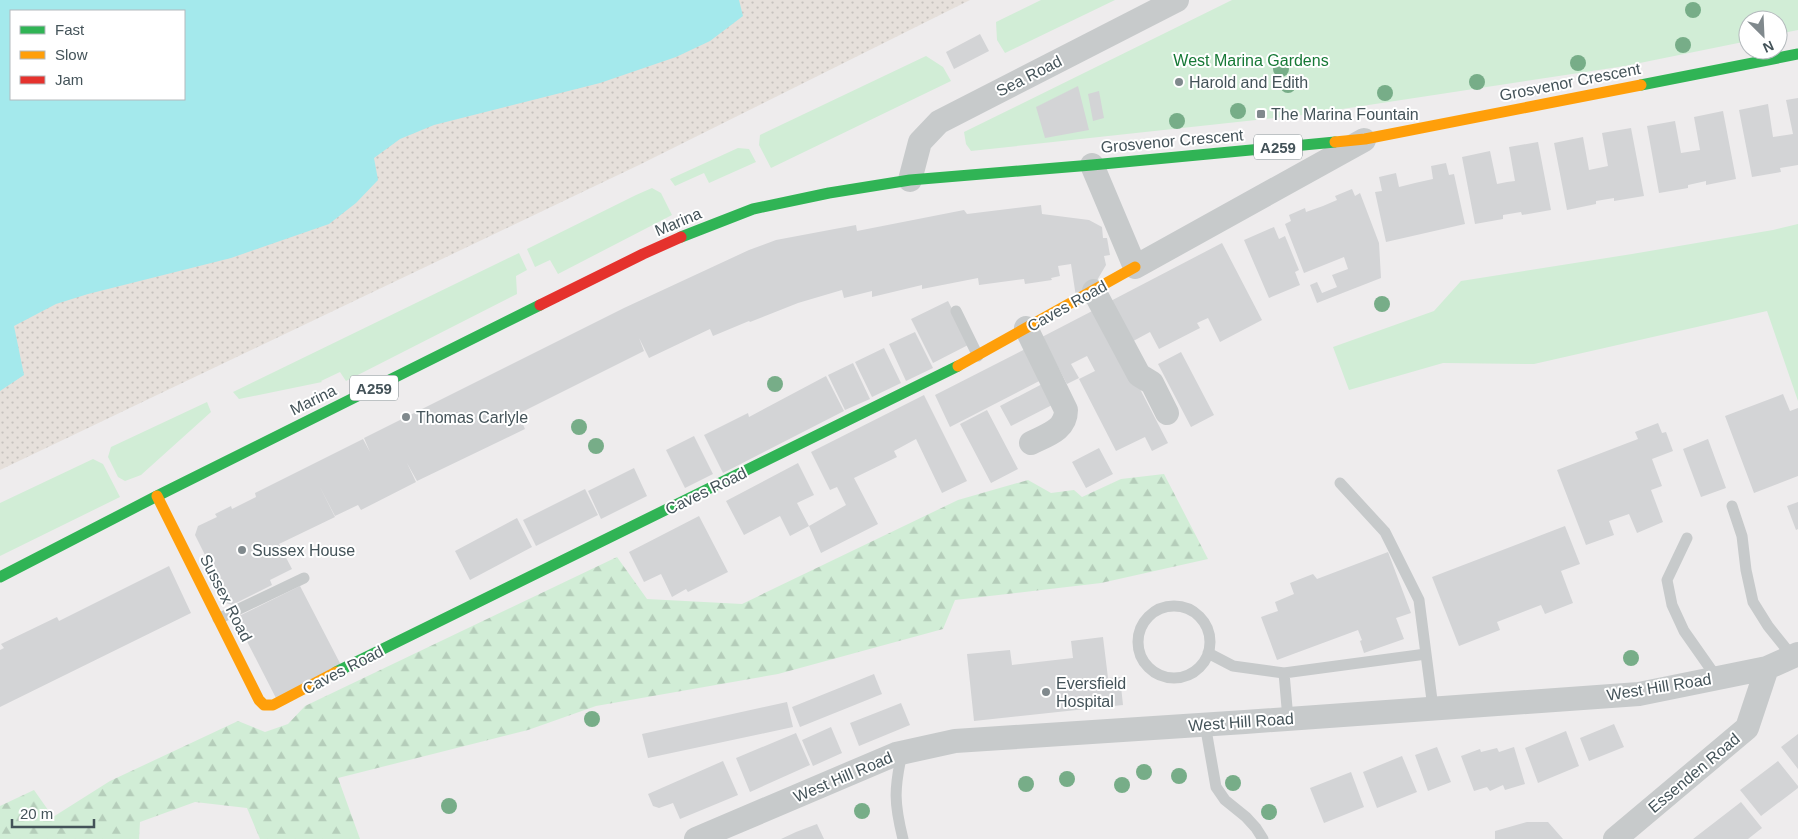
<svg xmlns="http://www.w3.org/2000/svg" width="1798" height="839" viewBox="0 0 1798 839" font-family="Helvetica,sans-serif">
  <defs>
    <pattern id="forest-firs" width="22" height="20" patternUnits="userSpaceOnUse" patternTransform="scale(1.25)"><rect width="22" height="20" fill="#d1edd6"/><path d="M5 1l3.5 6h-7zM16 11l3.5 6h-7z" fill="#b5cdba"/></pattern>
    <pattern id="sand-dots" width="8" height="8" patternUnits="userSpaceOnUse" patternTransform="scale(1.25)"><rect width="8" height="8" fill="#e6e0db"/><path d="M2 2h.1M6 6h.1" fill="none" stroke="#c6c2be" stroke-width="1.8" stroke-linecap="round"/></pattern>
  </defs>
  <rect width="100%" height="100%" fill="#eeeced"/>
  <path fill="#d1edd6" d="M1041 0H1115L1005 53 997 40 996 22Z
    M1232 0H1798V30L1778 34V20H1748V41L1625 66 1303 115 971 151 966 144 964 132Z
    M926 56 943 67 951 81 771 168 759 145 760 135Z
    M738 148 749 149 756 162 709 183 704 173 675 186 670 179Z
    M652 188 661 193 672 215 558 274 550 260 535 267 527 249 636 195Z
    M1798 224V401L1767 311 1534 364 1443 363 1349 390 1333 347 1434 311 1461 281 1632 254 1773 230Z
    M519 253 527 270 516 276 517 294 346 381 340 372 321 381 322 382 239 399 233 392Z
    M207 402 211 412 141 475 125 481 118 477 108 457 111 447Z
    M93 459 103 464 120 497 0 556V503Z"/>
  <path fill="url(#forest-firs)" d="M1164 474 1208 559 1101 583 955 600 943 629 778 674 596 706 528 730 338 778 360 839H260L247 808 195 802 140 822 139 839H0V806L34 790 53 817 110 781 238 721 265 732 288 724 305 706 617 557 647 599 742 604 958 500 1028 480 1051 493 1074 490 1082 497 1121 479Z"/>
  <path fill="url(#sand-dots)" d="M358 0H970L639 165 0 470V164L184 99Z"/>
  <path fill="#a4e9ec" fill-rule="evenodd" d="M0 0H739L743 16 710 41 676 57 600 83 434 125 400 139 374 158 378 180 356 203 329 224 231 258 88 294 56 304 14 326 24 375 0 391ZM11 11H184V99H11Z"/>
  <path fill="#d3d4d6" d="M980 34 989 51 954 69 946 52Z
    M1078 86 1089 130 1045 138 1036 107Z
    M1099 91 1104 118 1093 121 1088 94Z
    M1798 98V165L1780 168 1781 172 1752 177 1739 110 1768 104 1773 137 1793 134 1786 100Z
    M1723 111 1736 179 1706 185V181L1688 185V188L1659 193 1647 126 1675 121 1681 153 1700 150 1694 117Z
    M1631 128 1644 196 1614 201V198L1596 201V204L1567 210 1554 143 1583 137 1589 170 1608 166 1602 133Z
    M1538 142 1551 210 1522 215 1521 212 1503 215V219L1475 224 1462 157 1490 151 1497 184 1507 182 1515 181 1509 147Z
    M1446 163 1449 175 1454 174 1465 224 1386 242 1375 192 1382 191 1379 177 1396 173 1399 187 1415 183 1433 179 1431 166Z
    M1352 189 1355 196 1360 193 1379 243 1381 278 1317 303 1310 285 1317 282 1322 293 1337 287 1332 275 1348 269 1344 257 1304 273 1285 224 1291 221 1289 215 1305 208 1306 212 1323 206 1337 200 1335 196Z
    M1041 205 1042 214 1089 220 1102 227 1103 238H1107L1110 255 1104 256 1106 265 1096 282 1076 297 1071 264 1058 266 1060 276 1051 278 1052 280 1025 284 1024 279 979 285 978 278 922 289V285L872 297V291L844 298 842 290 798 303 750 322 749 321 713 336 710 329 649 358 639 338 644 351 518 414 525 429 417 481 407 463 416 482 361 510 358 505 335 516 320 487 335 517 279 544 292 569 270 580 272 585 232 605 223 602 220 595 222 587 220 582 215 584 202 557 205 555 195 535 198 526 217 517 215 514 231 506 232 509 256 497 255 493 363 439 370 452 364 438 624 308 749 250 776 240 856 225 857 231 964 210 967 214Z
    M1274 227 1279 239 1285 236 1299 270 1295 272 1300 285 1269 298 1244 240Z
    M1222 243 1262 320 1220 342 1208 318 1197 323 1200 328 1159 349 1150 332 1124 346 1103 305Z
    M948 301 970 344 933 363 911 319Z
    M1098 308 1168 443 1152 451 1145 437 1116 451 1079 379 1095 371 1087 356 1071 364 1079 378 1067 384 1042 337Z
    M915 332 933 368 906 381 889 344Z
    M1031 346 1047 377 950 427 935 395Z
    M884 348 901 383 872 397 855 362Z
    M1181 352 1214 415 1191 427 1158 364Z
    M853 363 870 399 845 410 828 375Z
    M826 376 844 411 723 473 704 435 748 413 749 417Z
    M1046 382 1056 403 1011 426 1000 406Z
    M1783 394 1790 411 1798 408V476L1754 493 1725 416Z
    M924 395 967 481 942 493 916 439 894 451 897 457 854 478 878 524 821 553 809 526 846 505 837 487 830 490 811 452Z
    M987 410 1018 469 991 483 960 424Z
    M1658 423 1662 433 1666 432 1673 451 1652 459 1662 486 1651 490 1663 522 1637 533 1629 514 1609 521 1614 535 1586 545 1557 470 1638 439 1635 432Z
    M694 436 713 474 685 488 666 450Z
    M1708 439 1726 488 1701 497 1683 449Z
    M1099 448 1113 474 1086 488 1072 462Z
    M798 463 814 495 797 503 809 526 790 536 780 516 744 535 726 501Z
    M634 468 647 496 601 519 588 491Z
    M585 489 598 515 536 546 523 520Z
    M1798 502V529L1796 530 1787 506Z
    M699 516 728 572 688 592 686 589 672 597 661 574 644 582 629 552Z
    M517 518 532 547 470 580 455 551Z
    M1565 526 1580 564 1561 571 1573 603 1545 614 1541 605 1497 622 1500 630 1459 646 1432 577Z
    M1388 552 1411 613 1396 618 1404 639 1364 653 1360 641 1362 640 1358 630 1277 660 1261 617 1278 611 1275 602 1294 594 1290 583 1313 574 1317 579Z
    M169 566 191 613 0 707V650L4 648 1 644 57 617 59 621Z
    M300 586 343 669 278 702 235 618Z
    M1103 637 1108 678 1120 677 1123 705 974 721 967 654 1010 650 1012 665 1073 658 1071 641Z
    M874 674 882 694 800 727 792 707Z
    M787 702 793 727 648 758 642 734Z
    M901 703 910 725 859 746 850 723Z
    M1614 724 1624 747 1589 761 1580 738Z
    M831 727 842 753 813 766 802 740Z
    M1566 731 1579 766 1538 783 1525 748Z
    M796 733 810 765 750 792 736 758Z
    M1798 734V769L1781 747Z
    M1437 747 1451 782 1428 791 1415 755Z
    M1514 747 1525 784 1505 790 1503 785 1490 791 1487 787 1474 791 1461 756 1480 749 1481 752 1497 748 1499 752Z
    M1402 756 1417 792 1377 808 1363 772Z
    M723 761 738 795 680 819 673 803 659 808 653 806 648 794Z
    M1778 761 1798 786V788L1761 816 1740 790Z
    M1351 772 1364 807 1324 823 1310 788Z
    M1741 802 1762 828 1748 839H1693Z
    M1527 822H1548L1563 839H1495V831Z
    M817 824 824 839H781L796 832Z"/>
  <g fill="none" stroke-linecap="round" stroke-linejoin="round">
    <path stroke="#c7cacb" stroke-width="11" d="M956 311 978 356
      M1340 483 1385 532 1419 600 1433 708
      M1732 506 1742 536 1746 570 1753 602 1768 626 1792 656
      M1687 538 1667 580 1672 605 1684 631 1717 678
      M1138 642a36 36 0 1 1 72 0a36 36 0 1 1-72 0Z
      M218 619 304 578
      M1208 653 1233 666 1284 673 1426 654
      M1284 673 1288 719
      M1205 724 1216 787 1225 800 1246 817 1256 828 1263 839
      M902 753C894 789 894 803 903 839"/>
    <path stroke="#c7cacb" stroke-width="24" d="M1092 165 1135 267 1364 140
      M910 180 920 142 939 122 1177 0
      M1094 291 1139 375 1152 383 1167 413
      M1026 328 1066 410C1066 430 1047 435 1031 443
      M696 839 896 754 955 741 1245 722 1639 694 1767 668 1798 654
      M1615 839 1747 728 1767 668"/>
    <path stroke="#30b455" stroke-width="11" d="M1641 85 1798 54
      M681 237 753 209 829 193 910 180 1092 165 1335 142
      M0 577 157 496 540 305
      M336 672 958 366"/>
    <path stroke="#ff9f0a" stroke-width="11" d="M1335 142 1365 139 1641 85
      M958 366 1135 267
      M157 496 259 700 264 705H273L336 672"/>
    <path stroke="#e5322d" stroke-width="11" d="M540 305 643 254 681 237"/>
  </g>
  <g fill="#77ad88">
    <circle cx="1693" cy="10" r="8"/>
    <circle cx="1683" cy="45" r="8"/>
    <circle cx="1578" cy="63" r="8"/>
    <circle cx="1281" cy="69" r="8"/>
    <circle cx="1477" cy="82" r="8"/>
    <circle cx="1288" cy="85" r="8"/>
    <circle cx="1385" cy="93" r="8"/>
    <circle cx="1238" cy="111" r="8"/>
    <circle cx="1177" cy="121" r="8"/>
    <circle cx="1382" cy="304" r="8"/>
    <circle cx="775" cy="384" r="8"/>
    <circle cx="579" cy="427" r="8"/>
    <circle cx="596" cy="446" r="8"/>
    <circle cx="1631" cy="658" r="8"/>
    <circle cx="592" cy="719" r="8"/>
    <circle cx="1144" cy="772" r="8"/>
    <circle cx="1179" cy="776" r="8"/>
    <circle cx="1067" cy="779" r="8"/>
    <circle cx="1233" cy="783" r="8"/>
    <circle cx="1026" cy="784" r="8"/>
    <circle cx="1122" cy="785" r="8"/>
    <circle cx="449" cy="806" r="8"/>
    <circle cx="862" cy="811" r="8"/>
    <circle cx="1269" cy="812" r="8"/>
  </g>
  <g fill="#80898d" stroke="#fff" stroke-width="2">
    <circle cx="1179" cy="82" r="5"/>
    <rect x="1256" y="109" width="10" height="10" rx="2.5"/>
    <circle cx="406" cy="417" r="5"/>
    <circle cx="242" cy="550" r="5"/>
    <circle cx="1046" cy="692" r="5"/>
  </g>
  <g text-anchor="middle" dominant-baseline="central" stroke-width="4" stroke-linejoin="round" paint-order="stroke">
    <g fill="#fff" stroke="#7c878b" stroke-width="1">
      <rect x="1254" y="134.5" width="48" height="25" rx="4"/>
      <rect x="350" y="375.5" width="48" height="25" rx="4"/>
    </g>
    <g font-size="15" font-weight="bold" fill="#445359">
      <text x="1278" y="147">A259</text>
      <text x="374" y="388">A259</text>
    </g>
    <g font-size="16" fill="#167936" stroke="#fff">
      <text x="1251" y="60">West Marina Gardens</text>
    </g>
    <g font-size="16" fill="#445359" stroke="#fff">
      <text transform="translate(1029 76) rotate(-27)">Sea Road</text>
      <text transform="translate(1570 82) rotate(-11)">Grosvenor Crescent</text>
      <text transform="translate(1172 141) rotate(-5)">Grosvenor Crescent</text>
      <text transform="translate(678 222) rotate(-23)">Marina</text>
      <text transform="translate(1067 306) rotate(-29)">Caves Road</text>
      <text transform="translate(313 400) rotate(-26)">Marina</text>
      <text transform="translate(706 491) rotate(-26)">Caves Road</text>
      <text transform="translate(226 598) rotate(63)">Sussex Road</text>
      <text transform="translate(343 670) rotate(-27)">Caves Road</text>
      <text transform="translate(1659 687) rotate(-9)">West Hill Road</text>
      <text transform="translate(1241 722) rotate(-4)">West Hill Road</text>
      <text transform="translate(1694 773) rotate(-40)">Essenden Road</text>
      <text transform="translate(843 777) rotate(-23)">West Hill Road</text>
    </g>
    <g font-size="16" fill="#445359" stroke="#fff" text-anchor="start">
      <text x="1189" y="82">Harold and Edith</text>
      <text x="1271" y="114">The Marina Fountain</text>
      <text x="416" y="417">Thomas Carlyle</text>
      <text x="252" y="550">Sussex House</text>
      <text x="1056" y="683">Eversfield<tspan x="1056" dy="18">Hospital</tspan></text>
    </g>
  </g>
  <rect x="10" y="10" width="175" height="90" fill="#ffffff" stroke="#b4babd"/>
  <rect x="20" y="26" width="25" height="8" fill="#30b455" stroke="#b4babd"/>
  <text x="55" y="35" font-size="15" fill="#445359">Fast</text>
  <rect x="20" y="51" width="25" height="8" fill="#ff9f0a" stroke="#b4babd"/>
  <text x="55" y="60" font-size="15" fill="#445359">Slow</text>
  <rect x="20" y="76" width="25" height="8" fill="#e5322d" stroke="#b4babd"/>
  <text x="55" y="85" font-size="15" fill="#445359">Jam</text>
  <g transform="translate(1763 35) rotate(156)"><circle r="24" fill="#ffffff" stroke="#b4babd"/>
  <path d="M0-4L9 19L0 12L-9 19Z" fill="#80898d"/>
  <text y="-8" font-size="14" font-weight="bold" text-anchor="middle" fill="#445359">N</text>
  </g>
  <path d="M12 819v8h82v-8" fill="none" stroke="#445359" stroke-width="2.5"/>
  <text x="20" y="819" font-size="15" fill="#445359" stroke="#ffffff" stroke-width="4" paint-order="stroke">20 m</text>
</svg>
